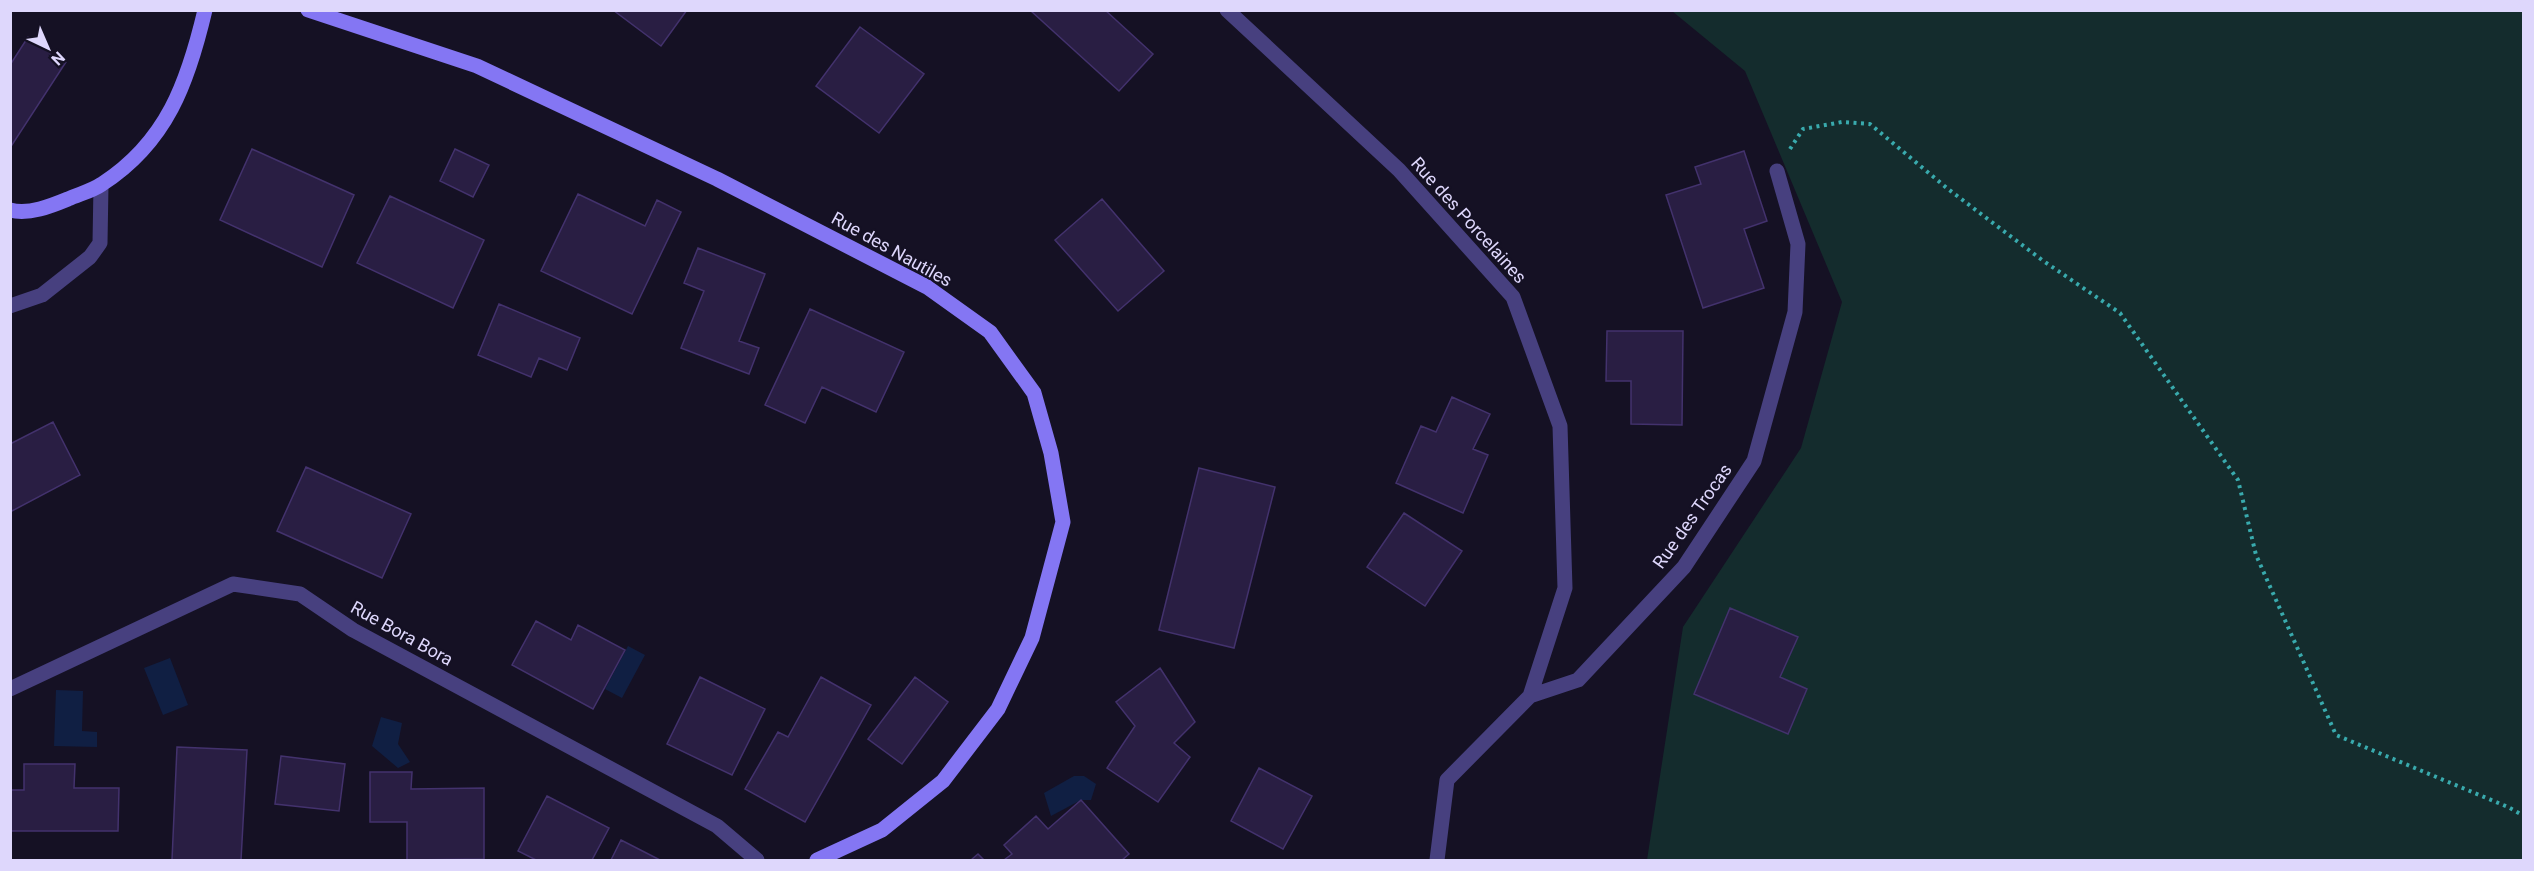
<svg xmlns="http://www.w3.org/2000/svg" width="2534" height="871" viewBox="0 0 2534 871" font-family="Roboto,sans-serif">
  <rect width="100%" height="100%" fill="#151124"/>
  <path fill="#142c2d" d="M1672 11H2523V860H1647L1683 627 1801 448 1842 302 1745 71Z"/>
  <path fill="#101f43" d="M628 646 645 655 622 698 605 689Z
    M170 658 188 705 163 715 144 668Z
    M56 690 83 691 82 731 97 732V747L54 746Z
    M381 717 402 723 398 744 410 762 398 768 372 746Z
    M1074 776H1084L1096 784 1091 800H1081L1051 816 1044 793Z"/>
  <path fill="#291e43" stroke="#43326d" stroke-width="1.5" d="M613 10H687L661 46Z
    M1105 10 1153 54 1119 91 1031 11Z
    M860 27 924 74 879 133 816 86Z
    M28 37 66 62 10 148V65Z
    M252 149 354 195 322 267 220 220Z
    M455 149 489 165 473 197 440 181Z
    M1744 151 1767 221 1744 229 1764 288 1703 308 1666 195 1701 184 1695 167Z
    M578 194 645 226 657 200 681 212 632 314 541 271Z
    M390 196 484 240 453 308 357 263Z
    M1102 199 1164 271 1118 311 1055 240Z
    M698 248 765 274 739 341 759 348 749 374 681 348 704 291 684 283Z
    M499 304 580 338 567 370 539 358 531 377 478 355Z
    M810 309 904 352 876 412 822 387 805 423 765 405Z
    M1607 331H1683L1682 425 1631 424V381H1606Z
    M1452 397 1490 414 1473 449 1488 455 1463 513 1396 483 1421 426 1436 432Z
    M53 422 80 475 10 512V444Z
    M306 467 411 514 382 578 277 531Z
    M1199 468 1275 487 1234 648 1159 630Z
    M1404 513 1462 551 1425 606 1367 567Z
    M1730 608 1798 637 1780 677 1807 689 1788 734 1694 694Z
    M536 621 571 640 578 625 625 650 593 709 512 665Z
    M1160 668 1195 722 1174 743 1190 757 1158 802 1107 768 1135 726 1116 702Z
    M700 677 765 709 732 775 667 744Z
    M821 677 871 705 805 822 745 789 778 732 788 737Z
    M915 677 948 702 902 764 868 739Z
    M177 747 247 750 241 860H172Z
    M281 756 345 764 339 811 275 804Z
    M24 764H75L74 788H119L118 831H10V790H24Z
    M1259 768 1312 796 1283 849 1231 821Z
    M370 772H412L411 789 484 788V859L407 860V822H370Z
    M547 796 609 828 592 860H536L518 851Z
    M1081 800 1129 854 1122 860H1004L1012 854 1004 845 1036 816 1048 829Z
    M621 840 660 860H611Z
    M978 854 984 860H971Z"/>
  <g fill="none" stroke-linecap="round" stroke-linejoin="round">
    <path stroke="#39aaad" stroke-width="4" stroke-dasharray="3 4.5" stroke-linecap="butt" d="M1790 149 1803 129 1842 122 1870 124 1948 189 2042 260 2120 313 2238 480 2256 555 2336 735 2508 807 2524 816"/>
    <path stroke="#47407f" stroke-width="15" d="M1227 10 1399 170 1513 297 1560 426 1565 588 1530 696
      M10 306 42 295 90 257 100 243 101 185
      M10 689 233 584 300 594 353 630 717 826 757 860
      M1437 860 1447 780 1530 696 1578 680 1684 567 1754 461 1795 312 1798 244 1777 171"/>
    <path stroke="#8476f3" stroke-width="15" d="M308 10 477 66 717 179 927 287 990 332 1034 393 1051 453 1063 522 1032 638 998 709 943 781 882 830 817 860
      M10 210C29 215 51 206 68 199 79 194 92 191 102 184 167 142 188 82 205 10"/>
  </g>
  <g text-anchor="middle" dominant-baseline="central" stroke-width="4.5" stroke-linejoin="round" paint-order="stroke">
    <g font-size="18" fill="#ded7fc" stroke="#151124">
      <text transform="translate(1469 220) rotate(48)">Rue des Porcelaines</text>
      <text transform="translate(892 249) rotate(29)">Rue des Nautiles</text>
      <text transform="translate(1692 516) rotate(-55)">Rue des Trocas</text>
      <text transform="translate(402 633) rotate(29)">Rue Bora Bora</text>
    </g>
  </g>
  <rect width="2534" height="871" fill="none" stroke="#ded7fc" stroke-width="24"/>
  <g transform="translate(48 48) rotate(136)" stroke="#151124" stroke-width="4.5" paint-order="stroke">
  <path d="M0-4.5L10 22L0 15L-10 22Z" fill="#ded7fc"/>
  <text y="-9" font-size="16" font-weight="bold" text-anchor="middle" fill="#ded7fc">N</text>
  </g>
</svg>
